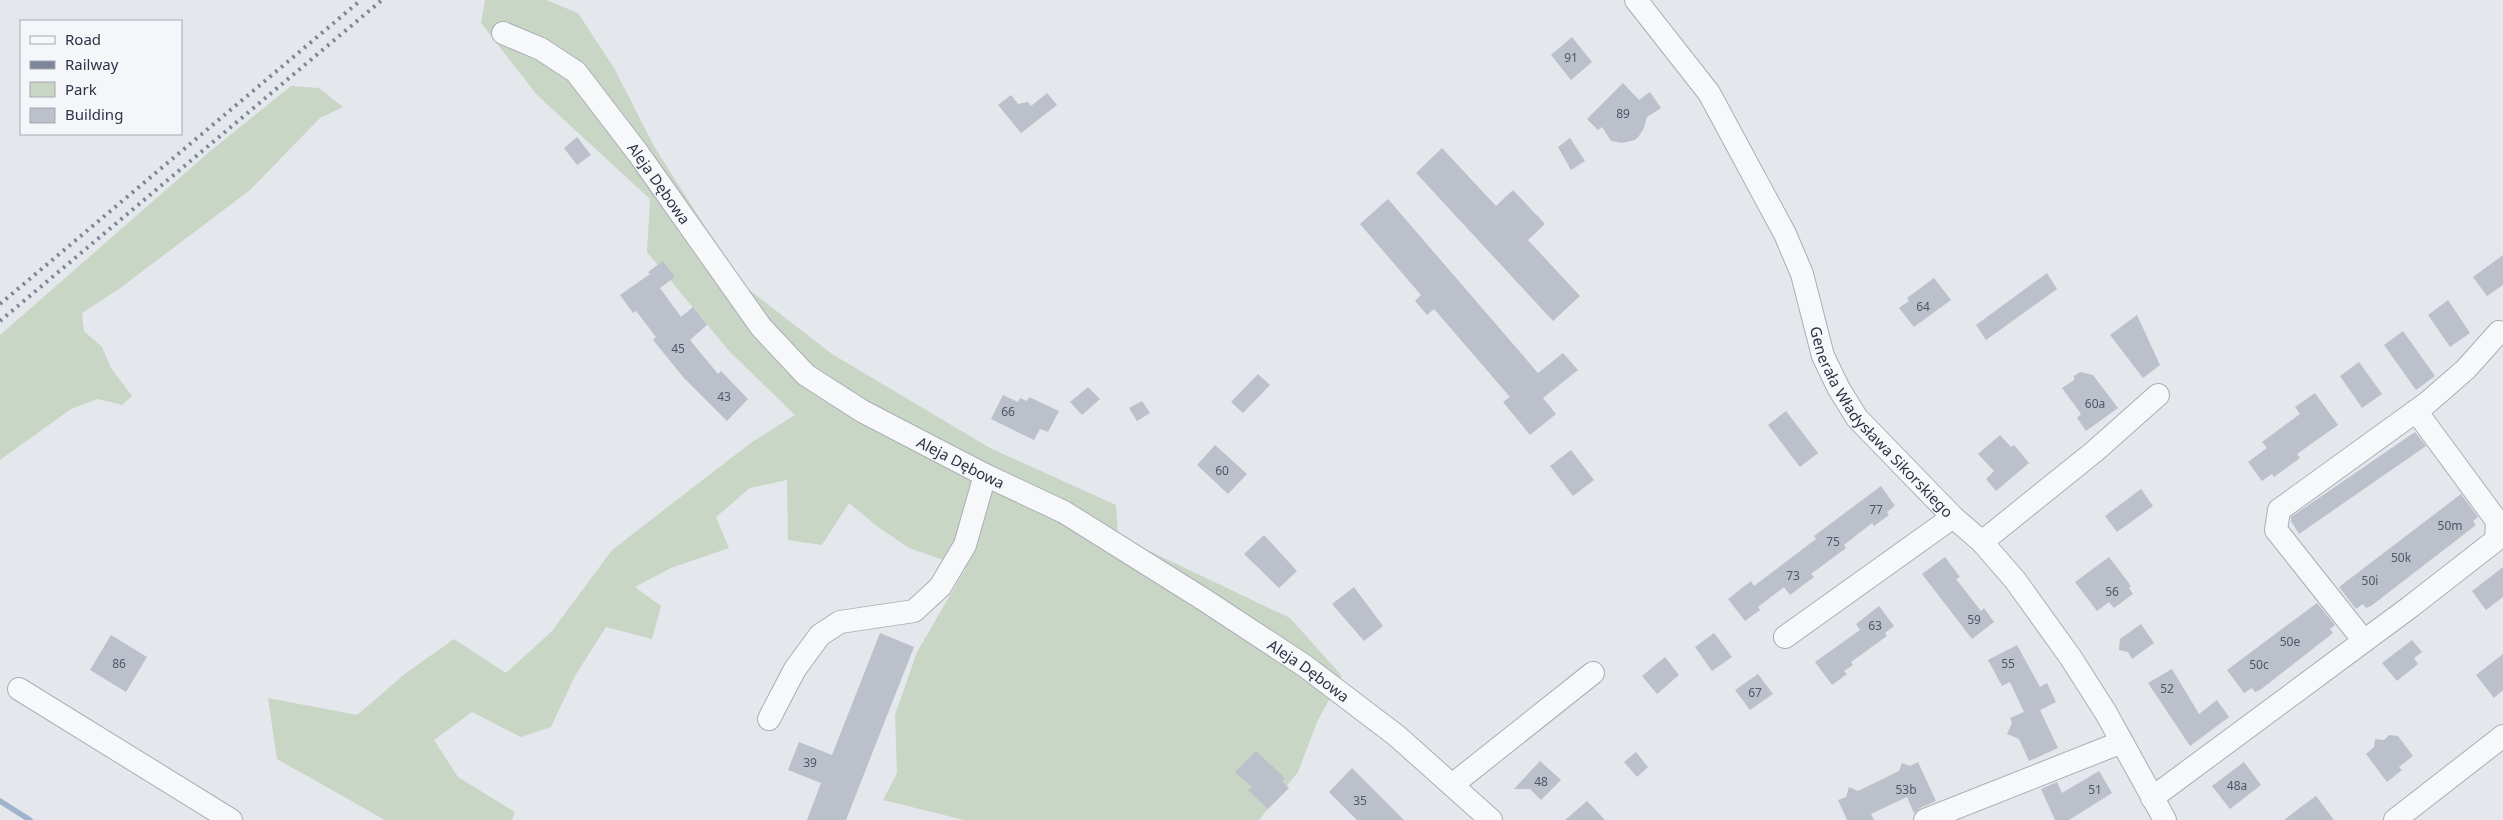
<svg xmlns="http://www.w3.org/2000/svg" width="2503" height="820" viewBox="0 0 2503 820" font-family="'Noto Sans',sans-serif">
  <rect width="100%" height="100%" fill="#e4e7ec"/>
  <path fill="#c9d6c5" d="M485 0H546L578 13 614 68 655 148 706 228 747 288 832 354 990 448 1116 505 1118 536 1290 618 1342 676 1318 720 1298 772 1259 820H964L883 800 897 773 895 715 917 652 966 568 909 548 878 527 849 503 822 545 788 540 787 480 750 488 716 517 729 548 671 568 635 587 661 606 652 639 606 627 575 676 551 727 521 737 472 712 434 740 458 777 515 812 512 820H385L277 759 268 698 357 715 406 673 454 639 506 673 552 631 612 550 752 442 795 415 729 351 647 252 650 199 537 95 481 23Z
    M291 86 319 88 343 107 320 118 250 190 119 289 82 313 84 331 102 347 111 368 132 396 122 405 98 399 71 409 0 460V335L208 153Z"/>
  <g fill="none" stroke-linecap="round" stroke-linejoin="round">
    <path stroke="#9fb4cc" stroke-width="5.5" d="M0 801 30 820"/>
  </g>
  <path fill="#bbc0ca" d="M1572 37 1592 62 1571 80 1551 55Z
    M1623 83 1639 100 1650 92 1661 108 1647 117 1644 128 1639 136 1635 140 1622 143 1611 141 1602 127 1598 130 1587 119Z
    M1047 93 1057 105 1021 133 998 105 1011 95 1018 104 1028 102 1031 106Z
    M577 137 591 155 577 165 564 148Z
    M1570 138 1585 161 1571 170 1558 147Z
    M1442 148 1496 206 1513 190 1545 224 1528 240 1580 296 1553 321 1416 173Z
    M1388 199 1538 373 1563 353 1578 370 1543 398 1556 414 1530 435 1503 402 1510 397 1434 309 1427 315 1415 301 1421 295 1360 224Z
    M2503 255V285L2487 296 2473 277Z
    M663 261 675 277 660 288 681 317 693 307 707 325 690 340 718 374 721 371 748 399 727 421 684 378 653 340 656 337 636 311 633 313 620 295 650 274 648 272Z
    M2047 273 2057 289 1986 340 1976 325Z
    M1934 278 1951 300 1914 327 1899 308 1909 301 1907 298Z
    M2448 300 2470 333 2450 347 2428 315Z
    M2137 315 2160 365 2143 378 2110 335Z
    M2403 331 2435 376 2416 390 2384 345Z
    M2359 362 2382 394 2362 408 2340 376Z
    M2080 372 2093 375 2118 408 2086 431 2077 418 2081 414 2062 388 2074 380V376Z
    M1258 374 1270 385 1243 413 1231 402Z
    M1088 387 1100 399 1082 415 1070 402Z
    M2315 393 2338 425 2297 454 2300 458 2274 477 2272 474 2262 481 2248 462 2267 448 2262 442 2300 414 2295 407Z
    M1003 395 1018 402 1020 398 1027 401 1029 397 1059 411 1048 432 1040 429 1034 440 991 419Z
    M1142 401 1150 413 1137 421 1129 408Z
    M1786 411 1818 453 1800 467 1768 425Z
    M2415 432 2426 446 2299 534 2291 521V517Z
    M2000 435 2011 447 2014 445 2029 463 1996 491 1986 479 1994 471 1978 454Z
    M1215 445 1247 474 1228 494 1197 465Z
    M1571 450 1594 480 1573 496 1550 466Z
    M1881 486 1895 506 1887 512 1889 515 1874 526 1872 523 1844 545 1846 548 1811 574 1814 577 1790 595 1784 587 1758 607 1760 610 1745 621 1728 599 1751 581 1754 586 1816 539 1814 536Z
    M2141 489 2153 506 2117 532 2105 516Z
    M2461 494 2478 517 2473 521 2476 525 2371 606 2366 608 2363 604 2356 609 2339 587Z
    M1264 535 1297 571 1279 588 1244 554Z
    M1945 557 1960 577 1956 579 1981 611 1984 608 1994 622 1972 639 1922 574Z
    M2109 557 2131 586 2129 588 2133 594 2114 608 2109 602 2097 611 2075 582Z
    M2503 567V597L2486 610 2472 591Z
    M1354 587 1383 626 1364 641 1332 604Z
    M2317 603 2335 625 2330 629 2333 633 2260 690 2255 692 2252 688 2244 693 2227 670Z
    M1879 606 1894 626 1885 633 1887 636 1851 662 1853 665 1844 671 1847 674 1832 685 1815 662 1860 630 1856 624Z
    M2141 624 2154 643 2132 659 2128 652 2119 650 2120 639Z
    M880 633 914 647 846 820H807L821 783 788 770 799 742 832 755Z
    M1714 633 1732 657 1712 671 1695 647Z
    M111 635 147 657 126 692 90 670Z
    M2412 640 2422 652 2414 658 2418 664 2397 681 2382 663Z
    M2017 645 2040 687 2047 683 2056 702 2040 710 2058 748 2029 761 2019 739 2007 734 2012 723 2010 718 2024 712 2010 682 2002 686 1988 660Z
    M2503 654V690L2494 698 2476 675Z
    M1665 657 1679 675 1657 694 1642 676Z
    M2172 669 2199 714 2217 700 2229 717 2190 746 2148 683Z
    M1758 674 1773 694 1750 710 1735 690Z
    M2389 735 2398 736 2413 756 2399 767 2402 770 2387 782 2366 754 2374 747 2375 739 2384 740Z
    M1256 751 1285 778 1282 781 1289 788 1268 809 1248 790 1252 787 1235 772Z
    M1636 752 1648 767 1637 777 1624 762Z
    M1540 761 1561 780 1541 800 1530 789H1514Z
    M1918 762 1936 801 1920 808 1914 813 1907 797 1871 814 1874 820H1847L1838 800 1846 797 1849 787 1858 791 1899 771 1902 763 1910 766Z
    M2244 762 2261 785 2230 809 2212 786Z
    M1352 768 1404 820H1357L1329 792Z
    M2099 771 2112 793 2069 820H2055L2041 789 2057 782 2062 793Z
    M2316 796 2334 820H2284L2302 806Z
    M1587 801 1605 820H1565Z"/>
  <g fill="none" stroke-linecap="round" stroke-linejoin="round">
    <defs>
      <g id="minor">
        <path id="s1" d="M1636 0 1709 93 1785 234 1802 274 1823 356 1839 389 1857 418 1953 517 1982 542 2015 580 2071 658 2106 713 2165 820"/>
        <path id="s2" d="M503 33 541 49 576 72 638 153 761 327 806 375 862 411 985 475 1064 512 1203 599 1305 666 1397 736 1491 820"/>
        <path d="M1982 542 2095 451 2158 395"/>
        <path d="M1785 637 1953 517"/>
        <path d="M2364 641 2276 530 2279 510 2427 403 2466 369 2499 332"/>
        <path d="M19 689 231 820"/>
        <path d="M769 719 795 669 820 635 840 622 914 611 940 587 965 545 985 475"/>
        <path d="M1452 785 1593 673"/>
        <path d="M2152 798 2410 607 2496 540 2497 521 2416 411"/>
        <path d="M1925 820 2122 742"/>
        <path d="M2395 820 2503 736"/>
      </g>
    </defs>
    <use href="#minor" stroke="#a9aeb7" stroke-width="24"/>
    <use href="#minor" stroke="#f7f8fa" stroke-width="22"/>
    <path stroke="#7d8696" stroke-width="4" stroke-dasharray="2.5 5" stroke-linecap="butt" d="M0 304 361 0
      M0 321 382 0"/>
  </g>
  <g text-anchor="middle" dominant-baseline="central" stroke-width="4.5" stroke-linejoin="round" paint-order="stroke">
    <g font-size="12" fill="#4f5766">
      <text x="1571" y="57">91</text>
      <text x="1623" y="113">89</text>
      <text x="1923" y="306">64</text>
      <text x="678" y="348">45</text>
      <text x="724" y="396">43</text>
      <text x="2095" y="403">60a</text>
      <text x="1008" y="411">66</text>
      <text x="1222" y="470">60</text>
      <text x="1876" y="509">77</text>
      <text x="2450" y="525">50m</text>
      <text x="1833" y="541">75</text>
      <text x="2401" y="557">50k</text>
      <text x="1793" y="575">73</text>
      <text x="2370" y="580">50i</text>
      <text x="2112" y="591">56</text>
      <text x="1974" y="619">59</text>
      <text x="1875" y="625">63</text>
      <text x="2290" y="641">50e</text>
      <text x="119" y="663">86</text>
      <text x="2008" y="663">55</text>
      <text x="2259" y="664">50c</text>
      <text x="2167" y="688">52</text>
      <text x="1755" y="692">67</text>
      <text x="810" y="762">39</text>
      <text x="1541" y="781">48</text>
      <text x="2237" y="785">48a</text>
      <text x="1906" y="789">53b</text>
      <text x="2095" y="789">51</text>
      <text x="1360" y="800">35</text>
    </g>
    <g font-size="15" fill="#2b3445" stroke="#f4f6f9">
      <text stroke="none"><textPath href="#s2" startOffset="222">Aleja Dębowa</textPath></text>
      <text stroke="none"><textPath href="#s1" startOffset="494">Generała Władysława Sikorskiego</textPath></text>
      <text stroke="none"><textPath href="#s2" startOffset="642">Aleja Dębowa</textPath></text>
      <text stroke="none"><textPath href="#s2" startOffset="1048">Aleja Dębowa</textPath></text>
    </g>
  </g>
  <rect x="20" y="20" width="162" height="115" fill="#f4f6f9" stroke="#a4a8b1"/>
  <rect x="30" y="36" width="25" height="8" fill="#f7f8fa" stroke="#a4a8b1"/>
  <text x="65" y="45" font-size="15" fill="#2b3445">Road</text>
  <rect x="30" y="61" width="25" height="8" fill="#7d8696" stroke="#a4a8b1"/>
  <text x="65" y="70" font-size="15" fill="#2b3445">Railway</text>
  <rect x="30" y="82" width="25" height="15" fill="#c9d6c5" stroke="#a4a8b1"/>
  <text x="65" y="95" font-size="15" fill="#2b3445">Park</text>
  <rect x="30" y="108" width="25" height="15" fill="#bbc0ca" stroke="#a4a8b1"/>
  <text x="65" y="120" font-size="15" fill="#2b3445">Building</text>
</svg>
